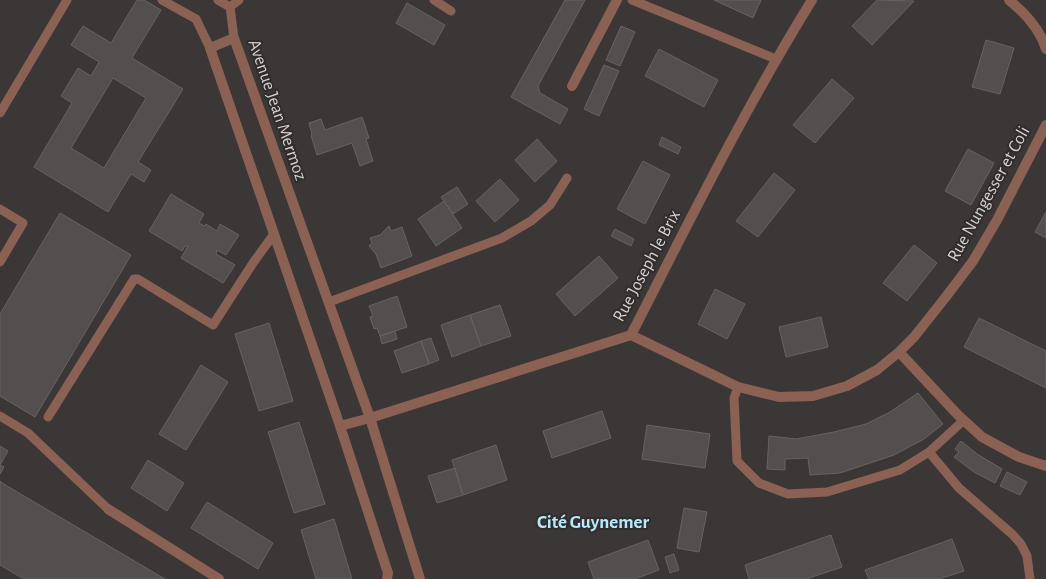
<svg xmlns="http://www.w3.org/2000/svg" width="1046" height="579" viewBox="0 0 1046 579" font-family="'Alegreya Sans',sans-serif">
  <rect width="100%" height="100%" fill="#3b3736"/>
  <path fill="#534f4e" stroke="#676362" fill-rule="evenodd" d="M137 0H144L161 10 132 58 183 89 138 162 151 170 144 182 131 174 108 212 34 167 72 103 61 96 78 68 91 76 99 62 71 45 83 26 111 43ZM113 78 146 98 104 168 71 148Z
    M565 0H585L538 86 540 93 568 109 560 124 511 97Z
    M714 0H761L753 18Z
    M877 0 914 1 872 45 852 26Z
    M407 3 445 25 434 45 396 23Z
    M621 26 635 32 620 66 606 60Z
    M986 40 1014 48 1000 94 972 87Z
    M659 49 718 80 704 107 645 76Z
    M604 65 619 71 599 116 584 109Z
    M832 79 854 98 815 143 793 125Z
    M362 117 369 138 366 139 373 161 360 166 352 143 317 155 311 135 312 134 309 123 321 119 325 130Z
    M662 137 681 147 678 154 659 145Z
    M537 139 557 161 535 182 515 160Z
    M968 149 994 163 971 205 945 191Z
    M643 161 670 175 645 224 617 209Z
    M774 173 795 190 758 237 736 221Z
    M500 179 519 200 495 222 476 201Z
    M457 187 468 204 453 214 441 197Z
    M171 194 204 214 199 223 204 226 206 224 217 231 220 224 239 235 226 255 217 250 216 254 235 265 223 283 181 258 188 246H185L182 251 149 231Z
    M444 201 462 228 436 246 418 219Z
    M1046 212V238L1035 232Z
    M60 213 131 255 35 417 0 396V314Z
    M389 226 391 231 402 227 412 256 381 268 376 254 369 246 372 243 370 238 380 235Z
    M615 229 634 239 631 246 611 236Z
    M914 245 937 263 907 301 883 283Z
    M599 256 618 278 575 316 556 294Z
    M715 289 745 304 727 339 698 324Z
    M397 296 407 327 380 336 377 328 374 329 370 317 373 316 369 306Z
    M500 305 511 336 481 346 470 315Z
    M470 315 481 346 452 357 441 325Z
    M821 317 828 347 786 357 779 327Z
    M979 318 1046 351V388L964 347Z
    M269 323 293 401 259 411 235 334Z
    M395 331 397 339 382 344 380 336Z
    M431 338 439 360 429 364 421 341Z
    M421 341 429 364 402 373 394 351Z
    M201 365 228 382 186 450 159 434Z
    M918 393 943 424 924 439 894 455 840 473 810 475 808 458 785 459V470L767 469 769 436 796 439 834 432 866 424 890 412Z
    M602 411 611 438 552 458 543 431Z
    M299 422 325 504 294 513 268 432Z
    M647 425 710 434 705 468 642 459Z
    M961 441 977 454 1002 469 995 483 974 472 954 457 959 452 955 449Z
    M496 445 507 480 463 495 452 460Z
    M0 446 8 451 0 465 4 467 0 474Z
    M148 460 184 483 167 511 131 488Z
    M455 468 463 495 437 503 428 476Z
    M1007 472 1027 482 1020 495 1000 486Z
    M0 481 2 483 165 579H24L0 565Z
    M207 502 273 543 258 569 191 528Z
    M684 508 707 512 699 552 677 548Z
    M334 519 352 579H316L301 530Z
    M831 535 842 567 806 579H749L745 565Z
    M952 539 964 571 939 579H869L865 570Z
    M648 540 659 570 635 579H594L588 562Z
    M674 554 679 570 670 573 665 557Z"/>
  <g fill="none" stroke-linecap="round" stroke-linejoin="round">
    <path stroke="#8a6153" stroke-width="9" d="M162 0 196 19 210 48
      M218 0 230 7
      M434 0 451 11
      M632 0 776 59
      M234 38 230 7 239 0
      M0 113 67 0
      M0 209 23 223 0 262
      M329 302 502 238 531 221 550 205 567 178
      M738 387 734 398 737 461 759 483 788 494 827 492 900 470 929 452 964 420
      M0 416 28 433 108 509
      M48 417 134 279H138L213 325 253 263 274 234
      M929 452 959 488 1012 534 1021 544 1027 556 1030 579"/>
    <path stroke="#8a6153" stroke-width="10" d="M1009 0C1025 13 1040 29 1046 49
      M572 86 617 0
      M631 335 738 387 779 397 813 396 847 386 877 370 899 352 914 337 945 298 973 261 997 220 1046 125
      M899 352 958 415 982 437 1019 457 1046 466
      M340 426 370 418 631 335C689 222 745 108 812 0
      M108 509 219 579
      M387 579 388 573 340 426 210 48 234 38 370 418 420 579"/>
  </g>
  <g text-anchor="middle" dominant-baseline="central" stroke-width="4" stroke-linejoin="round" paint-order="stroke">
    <g font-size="18" fill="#d4d2d1" stroke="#302d2c">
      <text transform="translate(277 110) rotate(71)">Avenue Jean Mermoz</text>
      <text transform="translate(989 194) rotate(-61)">Rue Nungesser et Coli</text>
      <text transform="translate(647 266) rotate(-62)">Rue Joseph le Brix</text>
    </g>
    <g font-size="19" font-weight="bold" fill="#b5eafc" stroke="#302d2c">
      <text x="593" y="522">Cité Guynemer</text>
    </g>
  </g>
</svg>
